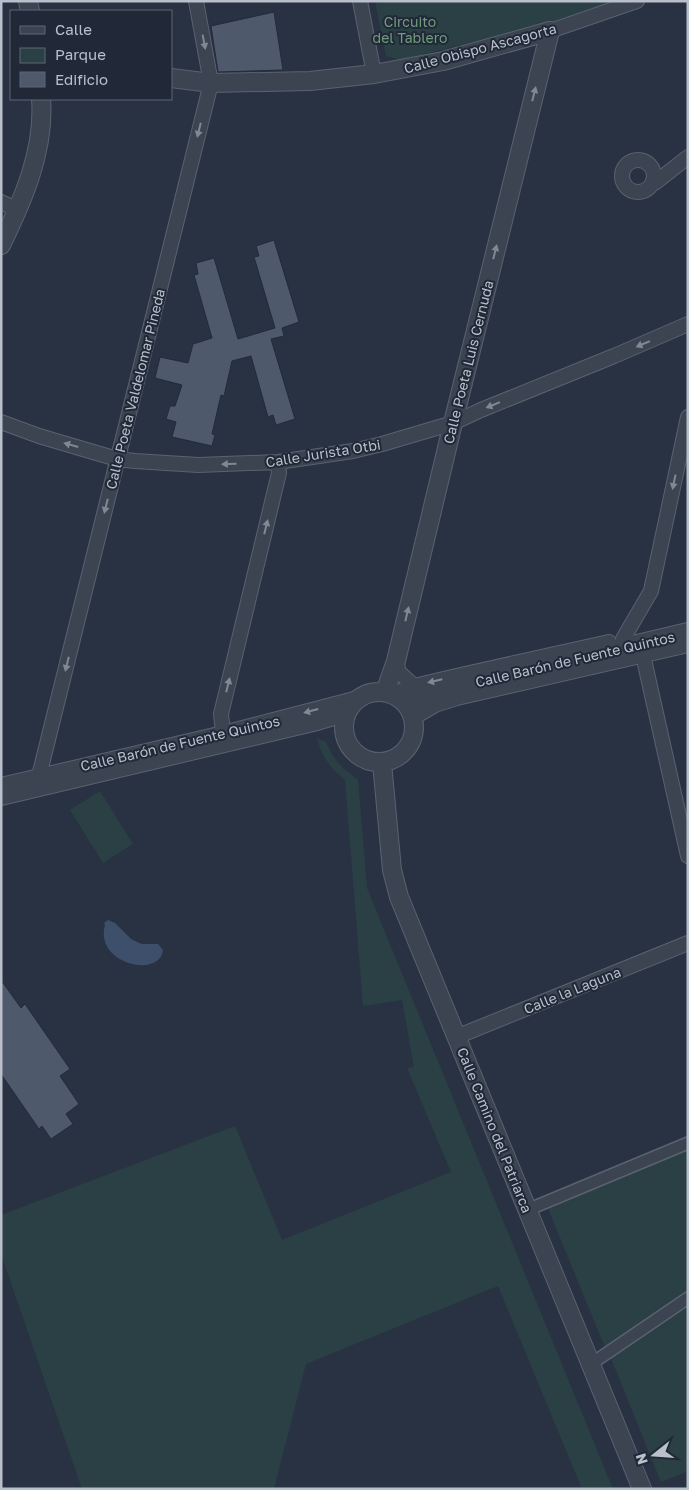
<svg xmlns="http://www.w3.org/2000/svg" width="689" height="1490" viewBox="0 0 689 1490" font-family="'Golos Text',sans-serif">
  <rect width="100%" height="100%" fill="#283243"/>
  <path fill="#2a4044" d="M375 1H614L548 23 401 60 386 56Z
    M317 738 326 742C334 761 342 768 358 780L367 888 613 1489H582L498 1286 306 1364 274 1489H82L1 1254V1215L235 1126 282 1240 451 1172 407 1068 414 1067 402 1000 363 1006 345 780C330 768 322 757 317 738Z
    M100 791 133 844 103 863 70 810Z
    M688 1147V1294L606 1350 547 1206Z
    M688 1303V1471L661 1482 610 1356Z"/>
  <path fill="#3e4f6b" d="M108 920 115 923 131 939 137 942 142 944H158L163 950C160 979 94 964 105 925L104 923Z"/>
  <path fill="#4e596b" stroke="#232b3a" d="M274 12 283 70 218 72 211 26Z
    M274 240 299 322 282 328 284 336 271 339 295 419 276 425 273 415 268 417 251 356 232 361 224 396 221 395 212 434 215 435 212 446 172 437 176 422 166 419 170 406H175L182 385 155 378 160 357 188 363 193 344 212 338 194 275 198 274 196 263 214 258 238 339 275 328 254 257 259 256 256 246Z
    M1 980 21 1008 25 1004 70 1069 60 1076 79 1104 66 1114 73 1124 51 1139 42 1126 39 1129 1 1074Z"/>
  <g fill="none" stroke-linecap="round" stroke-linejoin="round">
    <defs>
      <path id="pedestrian" d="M527 1210 688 1143
        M591 1364 688 1298"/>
      <path id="minor" d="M360 1 374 74
        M550 31 637 1
        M622 176a16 16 0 1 1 32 0a16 16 0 1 1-32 0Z
        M652 184 656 182 688 157
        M1 202 18 210
        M1 422 39 436 117 459 135 461 198 465 278 462 353 451 382 444 453 423 481 410 614 356 688 324
        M623 639 651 591 688 417
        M643 655 688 856
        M396 661 399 672 414 686
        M392 694 414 686 452 677 609 642
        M413 718 435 705 457 698 688 645
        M223 733 221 714 279 473 278 462
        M39 776 211 83 196 1
        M1 785 223 733 358 698
        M456 1037 688 943"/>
      <path id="tertiary" d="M28 1 30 11
        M171 78 211 83 310 81 374 74 443 61 550 31 453 423 396 661 385 692
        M1 245C23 200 45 150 41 99
        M344 727a35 35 0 1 1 70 0a35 35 0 1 1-70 0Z
        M405 703 426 694 688 632
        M382 763 392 870 399 897 642 1489
        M1 796 317 721 347 712"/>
    </defs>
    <use href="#pedestrian" stroke="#5a6270" stroke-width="14"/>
    <use href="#minor" stroke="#5a6270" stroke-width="16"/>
    <use href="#tertiary" stroke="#5a6270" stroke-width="20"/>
    <use href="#pedestrian" stroke="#3c4452" stroke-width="11"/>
    <use href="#minor" stroke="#3c4452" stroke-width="14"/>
    <use href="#tertiary" stroke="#3c4452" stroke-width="18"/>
  </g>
  <defs><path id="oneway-solid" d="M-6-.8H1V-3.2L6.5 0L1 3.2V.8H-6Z" transform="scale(1.25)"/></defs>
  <g fill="#818895">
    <use href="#oneway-solid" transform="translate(204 42) rotate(79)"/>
    <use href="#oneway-solid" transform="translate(534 94) rotate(-76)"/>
    <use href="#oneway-solid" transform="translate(199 130) rotate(104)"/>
    <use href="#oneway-solid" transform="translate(495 252) rotate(-76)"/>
    <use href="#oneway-solid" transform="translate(643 344) rotate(157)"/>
    <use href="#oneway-solid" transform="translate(493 405) rotate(158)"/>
    <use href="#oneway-solid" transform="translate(71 445) rotate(-164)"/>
    <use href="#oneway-solid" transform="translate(229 464) rotate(178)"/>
    <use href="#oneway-solid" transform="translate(674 482) rotate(102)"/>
    <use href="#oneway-solid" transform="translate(106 506) rotate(104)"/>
    <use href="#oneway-solid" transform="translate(266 527) rotate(-76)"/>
    <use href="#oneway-solid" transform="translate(407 614) rotate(-77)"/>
    <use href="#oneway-solid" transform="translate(67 664) rotate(104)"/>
    <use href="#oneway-solid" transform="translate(435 681) rotate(167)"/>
    <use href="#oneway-solid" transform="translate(228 685) rotate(-76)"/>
    <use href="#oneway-solid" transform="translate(311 711) rotate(165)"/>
  </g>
  <g text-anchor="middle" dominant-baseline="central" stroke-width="4" stroke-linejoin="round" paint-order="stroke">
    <g font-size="14" fill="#719c7d" stroke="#212938">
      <text x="410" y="21">Circuito<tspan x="410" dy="16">del Tablero</tspan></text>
    </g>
    <g font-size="14" fill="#b9c0cc" stroke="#212938">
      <text transform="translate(480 48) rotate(-15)">Calle Obispo Ascagorta</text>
      <text transform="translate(468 362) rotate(-76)">Calle Poeta Luis Cernuda</text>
      <text transform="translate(135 389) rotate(-76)">Calle Poeta Valdelomar Pineda</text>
      <text transform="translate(323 453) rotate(-9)">Calle Jurista Otbi</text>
      <text transform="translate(575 659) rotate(-13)">Calle Barón de Fuente Quintos</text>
      <text transform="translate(180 743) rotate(-13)">Calle Barón de Fuente Quintos</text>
      <text transform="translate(572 990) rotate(-22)">Calle la Laguna</text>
      <text transform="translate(495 1130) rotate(68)">Calle Camino del Patriarca</text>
    </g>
  </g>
  <rect width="689" height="1490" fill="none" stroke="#b9c0cc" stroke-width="5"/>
  <rect x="10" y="10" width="162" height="90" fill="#212938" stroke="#5e6573"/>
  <rect x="20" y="26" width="25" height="8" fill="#3c4452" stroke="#5e6573"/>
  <text x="55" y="35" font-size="15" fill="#b9c0cc">Calle</text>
  <rect x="20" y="48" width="25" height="15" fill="#2a4044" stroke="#5e6573"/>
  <text x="55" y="60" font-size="15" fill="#b9c0cc">Parque</text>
  <rect x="20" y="72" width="25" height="15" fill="#4e596b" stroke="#5e6573"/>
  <text x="55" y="85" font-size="15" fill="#b9c0cc">Edificio</text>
  <g transform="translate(654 1455) rotate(253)" stroke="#212938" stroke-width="4" paint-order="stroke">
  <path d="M0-4L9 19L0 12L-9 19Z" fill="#b9c0cc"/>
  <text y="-8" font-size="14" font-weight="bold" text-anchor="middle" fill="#b9c0cc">N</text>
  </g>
</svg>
